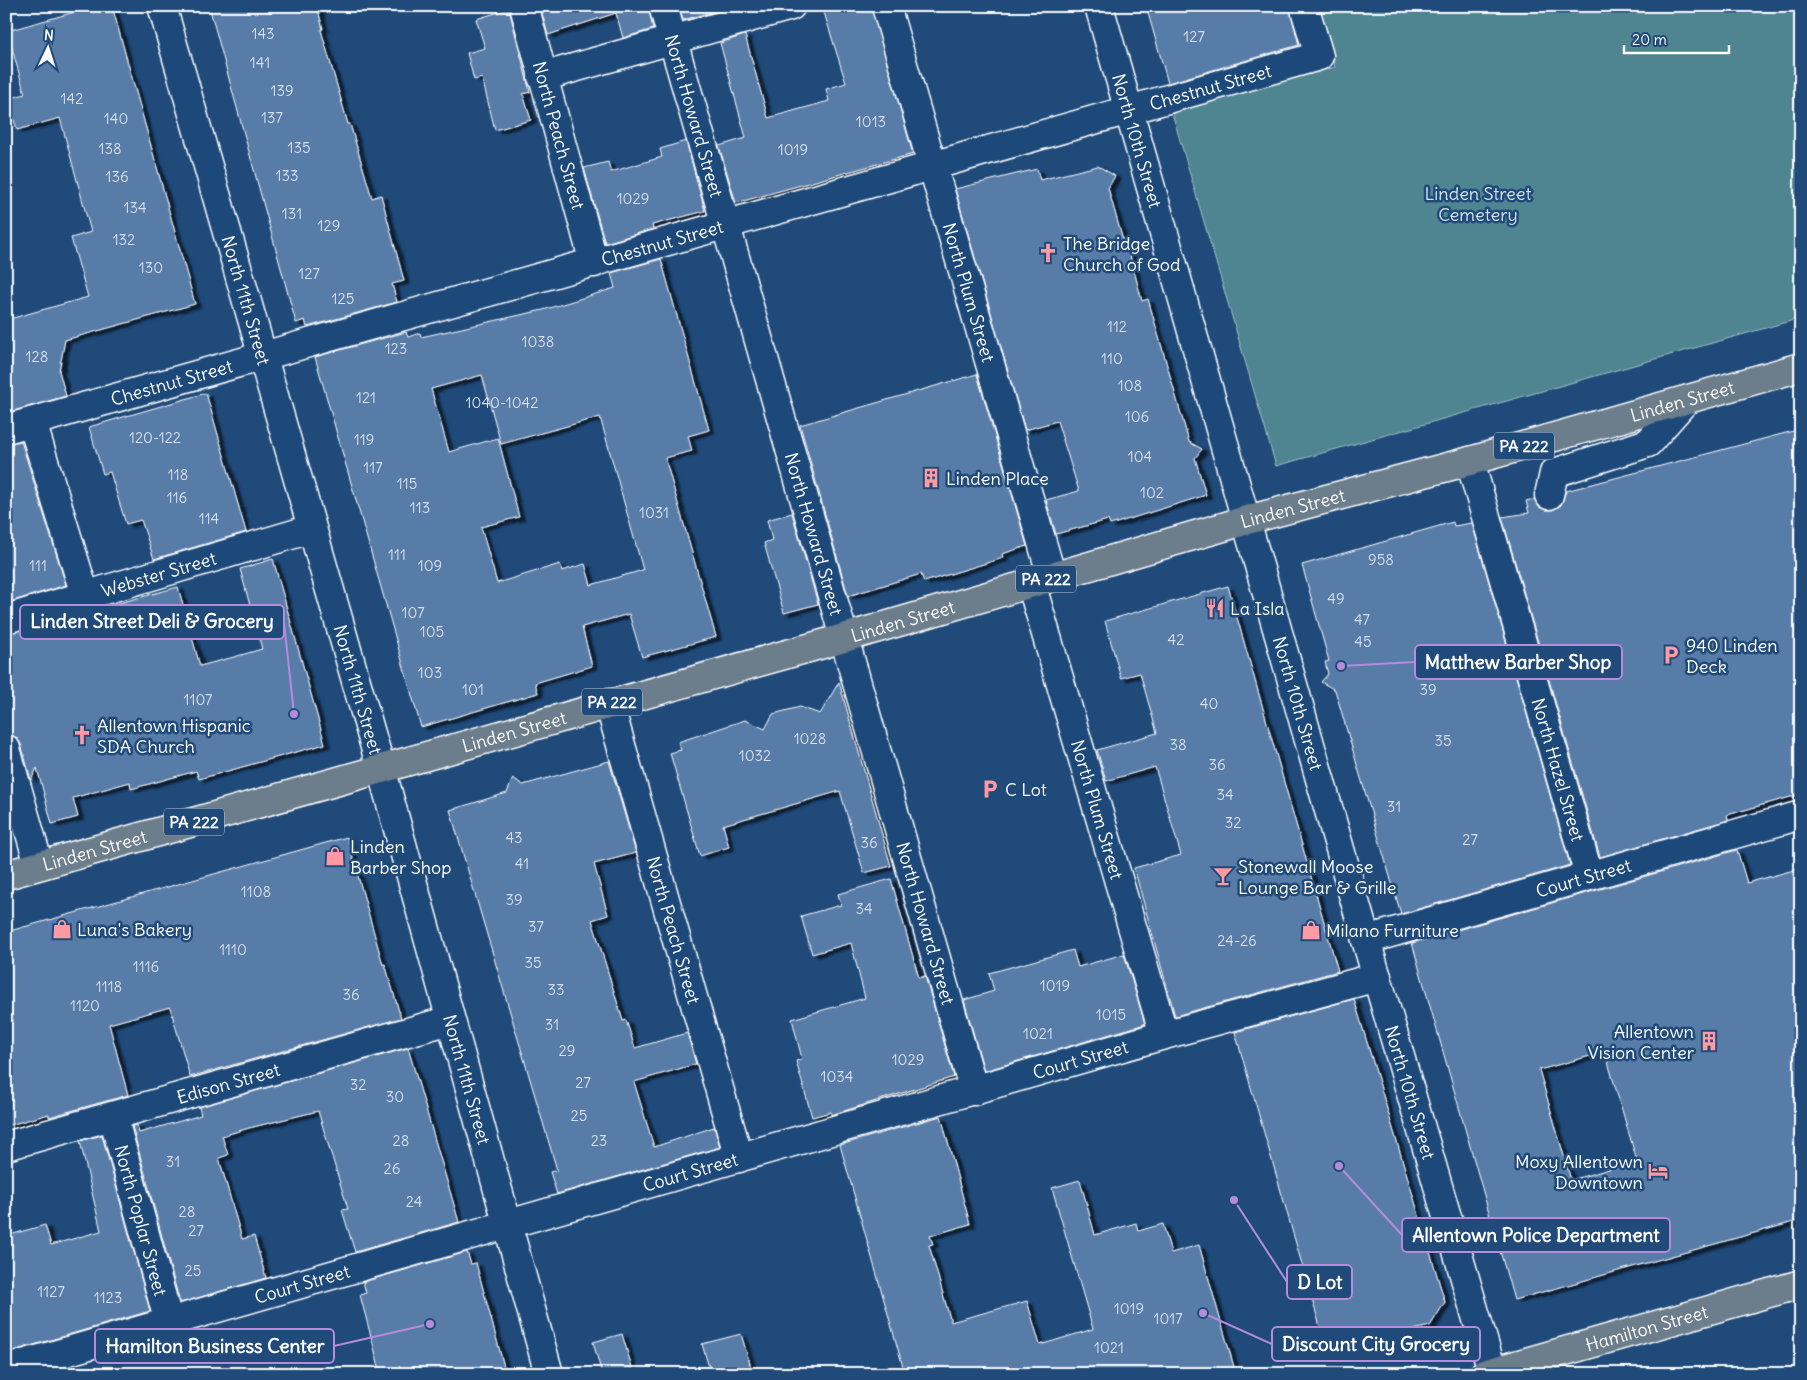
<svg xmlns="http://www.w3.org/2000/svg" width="1807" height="1380" viewBox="0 0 1807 1380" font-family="Delius,sans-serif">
  <defs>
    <filter id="shadow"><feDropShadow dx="5.5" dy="3" stdDeviation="1" flood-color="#0009"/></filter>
  </defs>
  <rect width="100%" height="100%" fill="#1f4a7a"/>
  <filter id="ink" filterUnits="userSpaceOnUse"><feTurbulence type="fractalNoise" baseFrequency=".02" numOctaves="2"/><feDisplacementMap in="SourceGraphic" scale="10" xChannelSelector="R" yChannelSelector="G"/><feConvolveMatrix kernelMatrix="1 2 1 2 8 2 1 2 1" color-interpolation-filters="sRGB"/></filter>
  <g filter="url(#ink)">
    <path fill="#4f8491" stroke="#a7c2c8" d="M1317 6H1801V318L1276 466 1172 113 1335 67Z"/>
    <path fill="#597ba8" stroke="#fff" fill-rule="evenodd" filter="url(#shadow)" d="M96 6H112L195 304 65 340 59 371 66 396 6 413V320L88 297 71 238 91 232 60 118 17 130 8 99 25 94 7 31Z
      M209 6H317L323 29 321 30 348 124H350L372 198 381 195 404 281 392 284 397 302 307 327 305 320 296 323Z
      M540 6H648L653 29 623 38 616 13 548 35Z
      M679 6H733L683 20Z
      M822 6H871L913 154 736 203 719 146 746 138 720 43 745 35 768 118 829 101 826 89 846 83Z
      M1146 6H1289L1299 45 1168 83Z
      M509 9 530 92 523 94 531 120 495 130 482 78 474 80 467 53 485 48 476 19Z
      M686 141 705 211 652 225 653 229 605 243 584 168 608 162 611 172 662 157 660 149Z
      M1098 166 1115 176 1108 188 1124 244H1127L1142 301 1148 299 1189 442 1202 449 1195 458 1206 495 1110 525 1108 520 1056 534 1046 500 1079 491 1057 421 1025 430 955 189 1037 169 1040 180Z
      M661 259 709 430 688 436 692 451 665 458 716 637 642 657 629 614 582 627 592 666 535 683 538 693 421 727 315 357 406 332 408 337 420 333 421 337 543 310 615 288 611 273ZM482 375 501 444 600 417 643 570 591 585 585 564 562 571 560 564 497 583 481 527 519 517 498 438 449 452 431 389Z
      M977 374 1027 546 1002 554 1003 558 924 582 921 574 848 596 800 425Z
      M206 393 246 532 154 559 141 520 126 524 110 472 103 474 89 427Z
      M1801 429V794L1727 815 1728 820 1600 857 1502 517 1529 513 1526 501 1534 499 1539 507 1546 510H1553L1561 505 1566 491Z
      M21 441 66 585 6 603V444Z
      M792 513 818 604 784 613 764 543 772 540 767 520Z
      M1453 522 1454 526 1472 523 1570 865 1401 914 1335 690 1321 682 1328 674 1325 662 1329 661 1302 565Z
      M273 559 325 744 199 779 196 771 131 789 130 782 73 798 78 817 52 824 37 768 31 780 21 744 16 737 6 734V634L178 587 200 666 234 657 262 649 240 569Z
      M1228 586 1338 971 1175 1016 1134 868 1181 855 1155 767 1106 781 1097 750 1157 733 1140 673 1121 678 1105 621Z
      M839 682 891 866 864 873 840 791 723 825 729 847 700 856 670 753 681 750 678 742 745 720 765 729 773 714 800 707 820 714Z
      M609 761 636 853 594 864 608 915 592 920 623 1021 626 1020 635 1048 687 1033 696 1064 634 1082 654 1147 714 1127 720 1147 557 1194 550 1172 557 1170 450 810 507 793 513 778 523 785Z
      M347 837 383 965 385 964 401 1018 190 1077 170 1007 109 1024 128 1095 49 1117V1114L6 1126V932Z
      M1737 850 1747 883 1801 868V1220L1514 1300 1412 943ZM1605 1052 1637 1161 1571 1180 1539 1070Z
      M891 879 919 978 925 976 954 1077 831 1115V1112L812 1117 796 1061 802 1059 792 1019 865 998 851 943 812 954 801 916 841 905 838 894Z
      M1073 950 1078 967 1124 954 1145 1024 984 1071 964 1000 994 991 989 973Z
      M1354 999 1445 1302 1430 1326 1327 1351 1235 1032Z
      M408 1048 459 1222 355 1252 342 1210 348 1209 318 1111 249 1128 222 1136 228 1155 219 1158 242 1239 254 1236 266 1278 180 1303 132 1126 137 1125 139 1133 201 1115 199 1107Z
      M941 1116 970 1224 930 1236 933 1244 929 1245 951 1322 1027 1301 1040 1345 1093 1329 1052 1188 1080 1180 1095 1235 1136 1223 1138 1231 1163 1224 1171 1253 1199 1245 1236 1374H905L840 1145Z
      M102 1135 150 1311 6 1353V1236L45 1225 51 1245 101 1231 80 1141Z
      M467 1252 471 1264 476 1263 506 1374H381L360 1295 366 1293 363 1282Z
      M622 1334 634 1374H602L593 1342Z
      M741 1334 753 1374H711L702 1344Z"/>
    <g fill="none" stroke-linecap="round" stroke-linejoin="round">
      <defs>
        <g id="minor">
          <path id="s1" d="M162 6 381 768 549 1374"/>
          <path id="s2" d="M524 6 594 263"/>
          <path id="s3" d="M663 6 974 1091"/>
          <path id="s4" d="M886 6 1052 577"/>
          <path id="s5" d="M1099 6 1366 940 1493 1374"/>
          <path d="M542 77 791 6"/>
          <path d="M32 422 85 595"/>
          <path id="s6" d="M6 429 1319 56 1304 6"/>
          <path id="s7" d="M1470 461 1589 876"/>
          <path d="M1549 495 1554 473 1648 443 1686 400"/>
          <path id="s8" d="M1031 583 1164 1035"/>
          <path id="s9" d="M6 619 311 529"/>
          <path id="s10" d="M609 703 739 1158"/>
          <path d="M6 749 39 865"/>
          <path id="s11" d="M1366 940 1801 815"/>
          <path id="s12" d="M113 1116 169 1323"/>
          <path id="s13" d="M6 1146 450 1020"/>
          <path id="s14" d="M6 1369 1164 1035 1377 977"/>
        </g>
        <g id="major">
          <path id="s15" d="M6 875 844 638 1247 520 1470 461 1801 367"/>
          <path id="s16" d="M1484 1374 1801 1284"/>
        </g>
      </defs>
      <use href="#minor" stroke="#fff" stroke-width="31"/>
      <use href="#major" stroke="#fff" stroke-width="31"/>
      <use href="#minor" stroke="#1f4a7a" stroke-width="28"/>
      <use href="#major" stroke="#6c7d8b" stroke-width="28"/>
    </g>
  </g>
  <defs>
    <symbol id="church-bare" viewBox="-9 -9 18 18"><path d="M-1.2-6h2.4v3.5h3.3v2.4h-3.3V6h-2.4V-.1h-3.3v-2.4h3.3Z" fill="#ff9aa2" stroke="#1f4a7a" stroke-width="2.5" paint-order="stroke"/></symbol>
    <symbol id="building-bare" viewBox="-9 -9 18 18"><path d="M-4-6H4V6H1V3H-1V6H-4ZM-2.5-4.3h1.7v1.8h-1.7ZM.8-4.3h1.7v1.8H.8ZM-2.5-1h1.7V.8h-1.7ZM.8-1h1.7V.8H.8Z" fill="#ff9aa2" stroke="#1f4a7a" stroke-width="2.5" paint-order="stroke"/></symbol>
    <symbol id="restaurant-bare" viewBox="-9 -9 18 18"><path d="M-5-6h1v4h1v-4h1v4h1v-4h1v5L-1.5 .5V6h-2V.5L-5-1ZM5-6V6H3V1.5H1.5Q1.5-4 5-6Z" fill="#ff9aa2" stroke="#1f4a7a" stroke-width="2.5" paint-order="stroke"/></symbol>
    <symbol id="parking-bare" viewBox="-9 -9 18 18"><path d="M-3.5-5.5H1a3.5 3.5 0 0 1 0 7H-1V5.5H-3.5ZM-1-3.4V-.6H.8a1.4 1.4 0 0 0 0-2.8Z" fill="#ff9aa2" stroke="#1f4a7a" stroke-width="2.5" paint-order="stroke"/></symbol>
    <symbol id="shop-bare" viewBox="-9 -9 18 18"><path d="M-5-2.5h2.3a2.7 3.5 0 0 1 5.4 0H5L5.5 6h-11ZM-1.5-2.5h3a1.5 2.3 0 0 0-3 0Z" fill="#ff9aa2" stroke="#1f4a7a" stroke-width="2.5" paint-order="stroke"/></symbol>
    <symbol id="bar-bare" viewBox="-9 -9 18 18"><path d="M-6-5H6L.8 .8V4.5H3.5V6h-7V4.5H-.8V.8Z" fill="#ff9aa2" stroke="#1f4a7a" stroke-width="2.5" paint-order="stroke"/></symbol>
    <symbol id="hotel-bare" viewBox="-9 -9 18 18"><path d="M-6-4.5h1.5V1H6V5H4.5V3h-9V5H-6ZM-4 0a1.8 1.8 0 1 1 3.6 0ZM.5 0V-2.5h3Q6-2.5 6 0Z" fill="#ff9aa2" stroke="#1f4a7a" stroke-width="2.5" paint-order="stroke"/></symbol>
  </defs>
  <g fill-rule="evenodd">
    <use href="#church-bare" x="1034" y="239" width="28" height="28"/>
    <use href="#building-bare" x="917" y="464" width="28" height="28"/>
    <use href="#restaurant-bare" x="1201" y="594" width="28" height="28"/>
    <use href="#parking-bare" x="1657" y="641" width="28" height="28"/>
    <use href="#church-bare" x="68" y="721" width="28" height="28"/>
    <use href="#parking-bare" x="976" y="775" width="28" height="28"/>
    <use href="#shop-bare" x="321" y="842" width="28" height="28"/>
    <use href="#bar-bare" x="1209" y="862" width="28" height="28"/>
    <use href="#shop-bare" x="48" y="915" width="28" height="28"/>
    <use href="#shop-bare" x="1297" y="916" width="28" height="28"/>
    <use href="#building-bare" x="1695" y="1027" width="28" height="28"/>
    <use href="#hotel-bare" x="1644" y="1157" width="28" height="28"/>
  </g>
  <g text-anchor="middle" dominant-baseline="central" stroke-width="5" stroke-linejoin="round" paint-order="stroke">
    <g font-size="15" fill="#d6dee9">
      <text x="263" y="33">143</text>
      <text x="1194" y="36">127</text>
      <text x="260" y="62">141</text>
      <text x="282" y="90">139</text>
      <text x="72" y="98">142</text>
      <text x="272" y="117">137</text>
      <text x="116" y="118">140</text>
      <text x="871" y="121">1013</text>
      <text x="299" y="147">135</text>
      <text x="110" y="148">138</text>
      <text x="793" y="149">1019</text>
      <text x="287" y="175">133</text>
      <text x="117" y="176">136</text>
      <text x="633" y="198">1029</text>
      <text x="135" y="207">134</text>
      <text x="292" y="213">131</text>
      <text x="329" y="225">129</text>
      <text x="124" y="239">132</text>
      <text x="151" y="267">130</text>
      <text x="309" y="273">127</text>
      <text x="343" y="298">125</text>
      <text x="1117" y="326">112</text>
      <text x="538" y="341">1038</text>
      <text x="396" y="348">123</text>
      <text x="37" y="356">128</text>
      <text x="1112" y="358">110</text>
      <text x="1130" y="385">108</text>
      <text x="366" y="397">121</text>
      <text x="502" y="402">1040-1042</text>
      <text x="1137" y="416">106</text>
      <text x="155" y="437">120-122</text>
      <text x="364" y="439">119</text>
      <text x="1140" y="456">104</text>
      <text x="373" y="467">117</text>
      <text x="178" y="474">118</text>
      <text x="407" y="483">115</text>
      <text x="1152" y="492">102</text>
      <text x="177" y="497">116</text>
      <text x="420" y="507">113</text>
      <text x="654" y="512">1031</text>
      <text x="209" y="518">114</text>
      <text x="397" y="554">111</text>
      <text x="1381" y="559">958</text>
      <text x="38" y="565">111</text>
      <text x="430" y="565">109</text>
      <text x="1336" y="598">49</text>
      <text x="413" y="612">107</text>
      <text x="1362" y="619">47</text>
      <text x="432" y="631">105</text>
      <text x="1176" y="639">42</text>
      <text x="1363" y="641">45</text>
      <text x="430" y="672">103</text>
      <text x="473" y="689">101</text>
      <text x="1428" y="689">39</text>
      <text x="198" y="699">1107</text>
      <text x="1209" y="703">40</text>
      <text x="810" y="738">1028</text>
      <text x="1443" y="740">35</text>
      <text x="1178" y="744">38</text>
      <text x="755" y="755">1032</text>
      <text x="1217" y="764">36</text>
      <text x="1225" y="794">34</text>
      <text x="1394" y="806">31</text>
      <text x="1233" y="822">32</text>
      <text x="514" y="837">43</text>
      <text x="1470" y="839">27</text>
      <text x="869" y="842">36</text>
      <text x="522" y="863">41</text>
      <text x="256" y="891">1108</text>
      <text x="514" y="899">39</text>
      <text x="864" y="908">34</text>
      <text x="536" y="926">37</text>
      <text x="1237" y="940">24-26</text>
      <text x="233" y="949">1110</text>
      <text x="533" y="962">35</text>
      <text x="146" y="966">1116</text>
      <text x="1055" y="985">1019</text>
      <text x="109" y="986">1118</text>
      <text x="556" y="989">33</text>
      <text x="351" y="994">36</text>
      <text x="85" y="1005">1120</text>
      <text x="1111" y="1014">1015</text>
      <text x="552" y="1024">31</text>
      <text x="1038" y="1033">1021</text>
      <text x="567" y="1050">29</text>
      <text x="908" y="1059">1029</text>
      <text x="837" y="1076">1034</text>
      <text x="583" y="1082">27</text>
      <text x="358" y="1084">32</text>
      <text x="395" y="1096">30</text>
      <text x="579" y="1115">25</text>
      <text x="401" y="1140">28</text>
      <text x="599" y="1140">23</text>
      <text x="173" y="1161">31</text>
      <text x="392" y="1168">26</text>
      <text x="414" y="1201">24</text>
      <text x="187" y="1211">28</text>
      <text x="196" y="1230">27</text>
      <text x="193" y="1270">25</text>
      <text x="51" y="1291">1127</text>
      <text x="108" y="1297">1123</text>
      <text x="1129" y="1308">1019</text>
      <text x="1168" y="1318">1017</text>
      <text x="1109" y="1347">1021</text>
    </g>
    <g fill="#1f4a7a" stroke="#bcc9d7" stroke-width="1">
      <rect x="1494" y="432.5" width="60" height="27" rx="4"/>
      <rect x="1016" y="565.5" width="60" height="27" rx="4"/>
      <rect x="582" y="688.5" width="60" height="27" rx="4"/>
      <rect x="164" y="808.5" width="60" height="27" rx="4"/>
    </g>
    <g font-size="16" font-weight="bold" fill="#fff">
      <text x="1524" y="446">PA 222</text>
      <text x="1046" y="579">PA 222</text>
      <text x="612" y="702">PA 222</text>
      <text x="194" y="822">PA 222</text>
    </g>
    <g font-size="18" fill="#fff" stroke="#1f4a7a">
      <text stroke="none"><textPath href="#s6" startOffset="1252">Chestnut Street</textPath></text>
      <text stroke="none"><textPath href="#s3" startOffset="114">North Howard Street</textPath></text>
      <text stroke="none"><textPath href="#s2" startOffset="134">North Peach Street</textPath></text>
      <text stroke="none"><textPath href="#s5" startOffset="140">North 10th Street</textPath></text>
      <text stroke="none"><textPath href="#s6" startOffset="682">Chestnut Street</textPath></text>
      <text stroke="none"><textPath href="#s4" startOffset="298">North Plum Street</textPath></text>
      <text stroke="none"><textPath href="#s1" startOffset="306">North 11th Street</textPath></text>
      <text stroke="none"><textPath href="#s6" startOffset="172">Chestnut Street</textPath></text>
      <text stroke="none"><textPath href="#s15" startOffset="1742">Linden Street</textPath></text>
      <text stroke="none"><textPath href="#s15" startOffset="1338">Linden Street</textPath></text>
      <text stroke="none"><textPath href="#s3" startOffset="549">North Howard Street</textPath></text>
      <text stroke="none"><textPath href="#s9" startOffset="159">Webster Street</textPath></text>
      <text stroke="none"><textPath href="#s15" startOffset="932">Linden Street</textPath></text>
      <text stroke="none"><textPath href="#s1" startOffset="711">North 11th Street</textPath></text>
      <text stroke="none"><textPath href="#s5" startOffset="725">North 10th Street</textPath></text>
      <text stroke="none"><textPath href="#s15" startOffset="528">Linden Street</textPath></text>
      <text stroke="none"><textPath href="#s7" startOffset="321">North Hazel Street</textPath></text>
      <text stroke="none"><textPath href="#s8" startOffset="236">North Plum Street</textPath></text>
      <text stroke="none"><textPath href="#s15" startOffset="92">Linden Street</textPath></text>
      <text stroke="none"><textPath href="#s11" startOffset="226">Court Street</textPath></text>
      <text stroke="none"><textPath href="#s3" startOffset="954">North Howard Street</textPath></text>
      <text stroke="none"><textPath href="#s10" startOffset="236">North Peach Street</textPath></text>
      <text stroke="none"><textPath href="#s14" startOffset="1118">Court Street</textPath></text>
      <text stroke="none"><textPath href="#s1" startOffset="1116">North 11th Street</textPath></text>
      <text stroke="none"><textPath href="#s13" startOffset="231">Edison Street</textPath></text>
      <text stroke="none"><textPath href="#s5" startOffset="1130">North 10th Street</textPath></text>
      <text stroke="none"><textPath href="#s14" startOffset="712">Court Street</textPath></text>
      <text stroke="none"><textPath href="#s12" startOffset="108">North Poplar Street</textPath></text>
      <text stroke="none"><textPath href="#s14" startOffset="308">Court Street</textPath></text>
      <text stroke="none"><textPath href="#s16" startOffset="169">Hamilton Street</textPath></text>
    </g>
    <g font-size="18" fill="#d3e0e4" stroke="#1f4a7a">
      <text x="1478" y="193">Linden Street<tspan x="1478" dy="21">Cemetery</tspan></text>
    </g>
    <g font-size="18" fill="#fff" stroke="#1f4a7a" text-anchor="start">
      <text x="1063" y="243">The Bridge<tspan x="1063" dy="21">Church of God</tspan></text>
      <text x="946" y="478">Linden Place</text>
      <text x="1230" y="608">La Isla</text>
      <text x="1686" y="645">940 Linden<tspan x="1686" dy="21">Deck</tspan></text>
      <text x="97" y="725">Allentown Hispanic<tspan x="97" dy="21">SDA Church</tspan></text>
      <text x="1005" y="789">C Lot</text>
      <text x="350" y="846">Linden<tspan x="350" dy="21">Barber Shop</tspan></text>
      <text x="1238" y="866">Stonewall Moose<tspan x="1238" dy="21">Lounge Bar &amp; Grille</tspan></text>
      <text x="77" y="929">Luna's Bakery</text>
      <text x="1326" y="930">Milano Furniture</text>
      <text x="1694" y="1031" text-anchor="end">Allentown<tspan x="1694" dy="21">Vision Center</tspan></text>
      <text x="1643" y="1161" text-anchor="end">Moxy Allentown<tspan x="1643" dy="21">Downtown</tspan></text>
    </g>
  </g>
  <path fill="none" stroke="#b68bdc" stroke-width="2" d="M294 714L284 622M1341 666L1415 662M1339 1166L1402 1235M1234 1200L1287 1282M1203 1313L1272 1344M430 1324L334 1346"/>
  <g fill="#b68bdc" stroke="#1f4a7a" stroke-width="2">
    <circle cx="294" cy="714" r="5"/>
    <circle cx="1341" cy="666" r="5"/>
    <circle cx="1339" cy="1166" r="5"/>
    <circle cx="1234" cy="1200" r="5"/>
    <circle cx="1203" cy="1313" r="5"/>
    <circle cx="430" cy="1324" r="5"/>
  </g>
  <g fill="#1f4a7a" stroke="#b68bdc" stroke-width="2">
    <rect x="20" y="605" width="264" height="34" rx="5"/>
    <rect x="1415" y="645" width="207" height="34" rx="5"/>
    <rect x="1402" y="1218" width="268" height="34" rx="5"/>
    <rect x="1287" y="1265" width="65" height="34" rx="5"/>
    <rect x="1272" y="1327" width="208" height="34" rx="5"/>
    <rect x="95" y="1329" width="239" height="34" rx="5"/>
  </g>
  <g font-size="19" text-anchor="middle" font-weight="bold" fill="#fff">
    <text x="152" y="628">Linden Street Deli &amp; Grocery</text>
    <text x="1518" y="669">Matthew Barber Shop</text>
    <text x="1536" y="1242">Allentown Police Department</text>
    <text x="1320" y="1289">D Lot</text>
    <text x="1376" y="1351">Discount City Grocery</text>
    <text x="215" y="1353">Hamilton Business Center</text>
  </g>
  <rect width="1807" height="1380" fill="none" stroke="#1f4a7a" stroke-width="25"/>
  <rect x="12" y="12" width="1782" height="1355" fill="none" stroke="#fff" stroke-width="2" filter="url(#ink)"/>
  <g transform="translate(48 48) rotate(4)" stroke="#1f4a7a" stroke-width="4" paint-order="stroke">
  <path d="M0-4L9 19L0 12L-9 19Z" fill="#ffffff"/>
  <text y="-8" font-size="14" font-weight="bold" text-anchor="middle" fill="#ffffff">N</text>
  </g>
  <path d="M1624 45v8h105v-8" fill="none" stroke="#ffffff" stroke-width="2.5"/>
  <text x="1632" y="45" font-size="15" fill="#ffffff" stroke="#1f4a7a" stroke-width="4" paint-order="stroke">20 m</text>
</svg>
